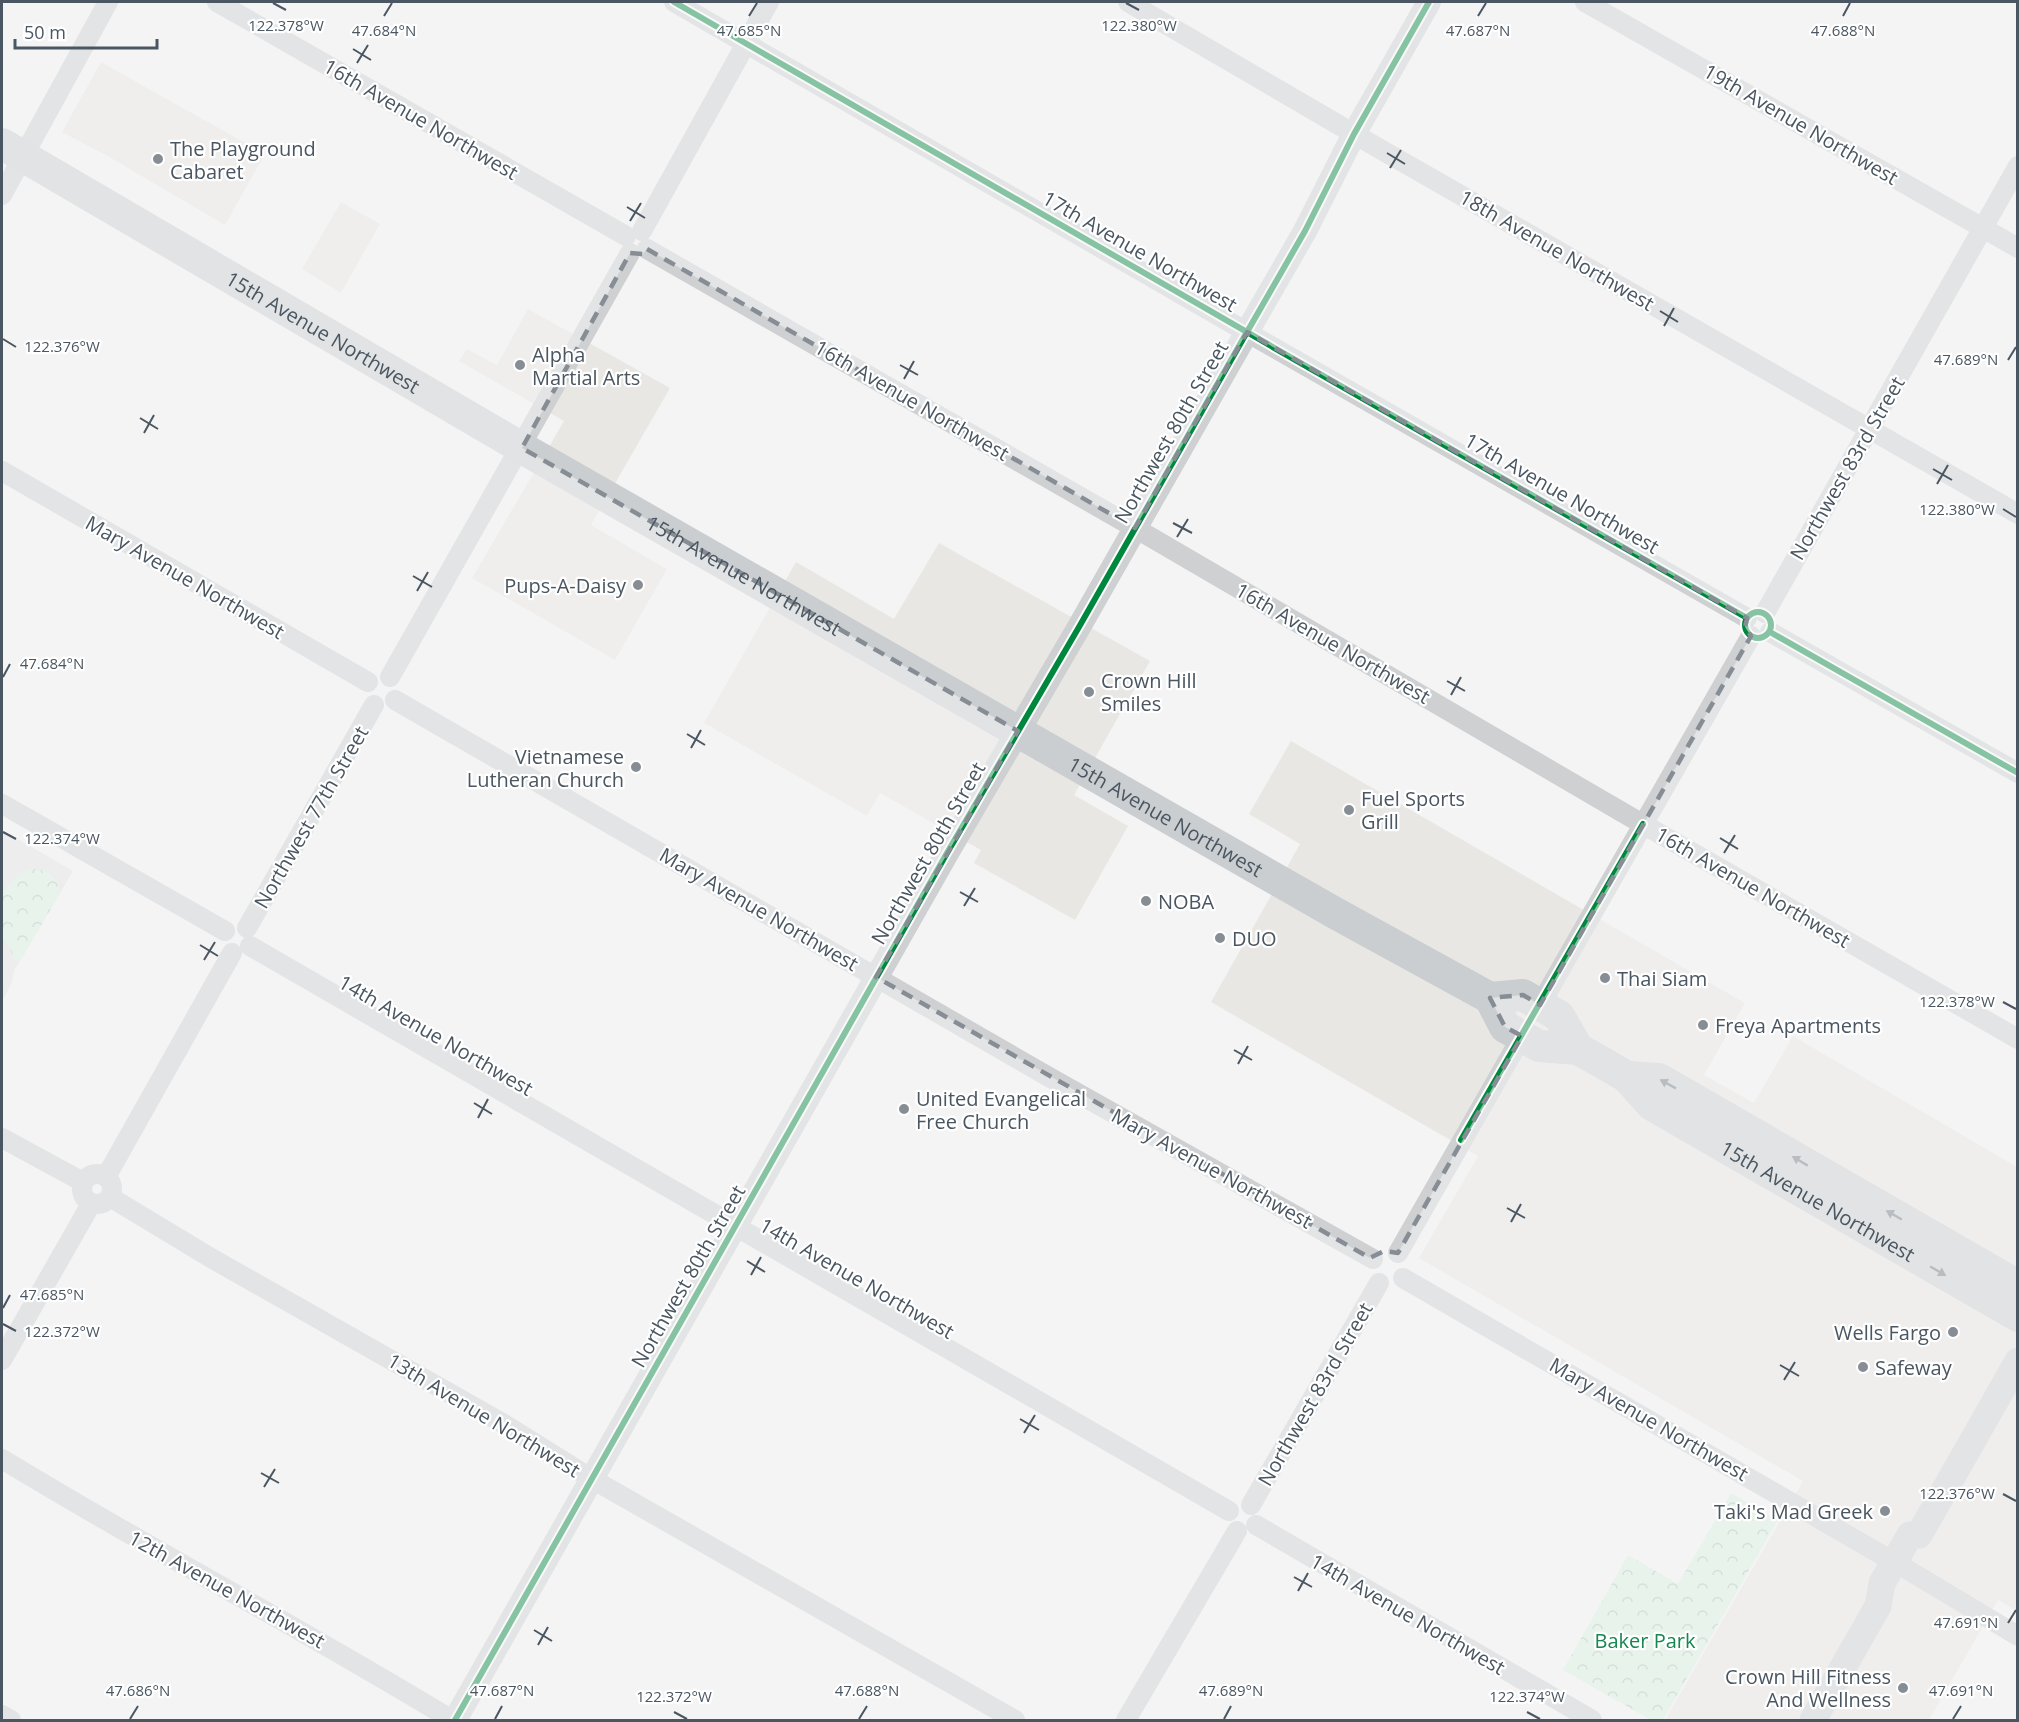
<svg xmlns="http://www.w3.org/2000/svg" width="2019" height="1722" viewBox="0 0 2019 1722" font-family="'Open Sans',sans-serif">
  <defs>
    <pattern id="forest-crowns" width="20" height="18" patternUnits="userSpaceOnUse" patternTransform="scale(1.5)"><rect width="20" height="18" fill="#d9f2e3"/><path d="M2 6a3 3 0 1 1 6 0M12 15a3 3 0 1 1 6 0" fill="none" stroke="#b2c7bb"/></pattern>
  </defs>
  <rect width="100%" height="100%" fill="#f4f4f4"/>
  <path fill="#e8e7e3" d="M101 62 265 154 225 225 111 158 62 132Z
    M341 202 380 224 341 293 302 269Z
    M528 309 670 388 591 525 667 569 615 660 472 578 564 421 459 361 467 349 497 365Z
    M939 543 1150 661 1074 795 1128 826 1075 920 974 863 981 850 880 793 867 816 704 723 796 562 894 619Z
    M1291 741 1745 1003 1704 1075 1754 1103 1793 1036 2017 1167V1611L1998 1600 1929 1720H1665L1803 1481 1419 1258 1478 1156 1211 1002 1300 844 1249 814Z"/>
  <path fill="#e6e5e6" d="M2 830 73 871 14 971 12 982 2 1002Z"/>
  <path fill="url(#forest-crowns)" d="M31 869C48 869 57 877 60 893L19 963C11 957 11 945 2 939V892C11 883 18 873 31 869Z
    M1731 1493 1778 1520 1663 1720H1651L1563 1670 1628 1555 1678 1584Z"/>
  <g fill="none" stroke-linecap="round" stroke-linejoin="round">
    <path stroke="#ced0d2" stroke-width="20" d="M217 2 626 236
      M674 2 1271 346 1747 618
      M1128 2 1380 149 2018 514
      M1585 2 2018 248
      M2 195 108 2
      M642 231 769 2
      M647 249 1135 528 1627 815 2018 1039
      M2 471 368 682
      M1765 613 2018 166
      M1770 632 2018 773
      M390 677 630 253
      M395 700 1056 1081 1373 1259
      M2 804 225 931
      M247 928 374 705
      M250 946 1229 1511
      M1540 1005 1751 636
      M2 1138 83 1182
      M82 1189a15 15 0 1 1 30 0a15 15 0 1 1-30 0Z
      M106 1177 232 953
      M110 1197 211 1258 504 1424 592 1479 1015 1720
      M1398 1253 1522 1036
      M1403 1278 1894 1562
      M2 1360 91 1204
      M2 1459C150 1549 304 1630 452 1720
      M1251 1505 1379 1283
      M1256 1525 1592 1720
      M1908 1570 2018 1636
      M2 1715 11 1720
      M1126 1720 1237 1531"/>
    <path stroke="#ced0d2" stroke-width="24" d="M455 1720 947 853 1079 627 1247 332 1305 231 1354 134 1429 2"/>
    <path stroke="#ced0d4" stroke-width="27" d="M1919 1535 2018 1361
      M1813 1720 1878 1606 1882 1583 1910 1535H1919"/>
    <g stroke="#caced1" stroke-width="32">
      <path id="s1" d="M2 144 522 448 1335 913 1490 998 1505 1027 1539 1046 1578 1049 1603 1063 1627 1077 1652 1105 2018 1316"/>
      <path d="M1490 998 1523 995 1540 1005 1559 1016 1578 1049"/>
      <path d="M1627 1077 1659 1079 2018 1286"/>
    </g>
    <defs>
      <path id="cycleway" d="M674 2 1271 346 1747 618
        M1745 625a13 13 0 1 1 26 0a13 13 0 1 1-26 0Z
        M1770 632 2018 773
        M1461 1140 1643 824
        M455 1720 947 853 1079 627 1247 332 1305 231 1354 134 1429 2"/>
    </defs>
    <use href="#cycleway" stroke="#fff" stroke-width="10"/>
    <use href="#cycleway" stroke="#00873e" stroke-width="6"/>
  </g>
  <defs><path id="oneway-solid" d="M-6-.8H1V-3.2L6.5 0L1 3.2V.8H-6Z" transform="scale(1.5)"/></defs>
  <g fill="#707a83">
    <use href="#oneway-solid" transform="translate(1668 1084) rotate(-151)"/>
    <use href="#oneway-solid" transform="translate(1800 1161) rotate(-149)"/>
    <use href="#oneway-solid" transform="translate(1894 1215) rotate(-150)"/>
    <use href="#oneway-solid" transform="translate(1938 1271) rotate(30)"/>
  </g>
  <path d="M0 0H2019V1722H0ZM647 249 1135 528 1247 332 1747 618 1745 627 1751 636 1540 1005 1523 995 1490 998 1505 1027 1522 1036 1398 1253 1384 1251 1370 1258 876 977 1018 731 522 448 630 253 643 254Z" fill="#f4f4f4" fill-opacity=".55" fill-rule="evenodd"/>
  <path fill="none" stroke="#868d94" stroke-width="4.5" stroke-dasharray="12 8" stroke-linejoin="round" d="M647 249 1135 528 1247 332 1747 618 1745 627 1751 636 1540 1005 1523 995 1490 998 1505 1027 1522 1036 1398 1253 1384 1251 1370 1258 876 977 1018 731 522 448 630 253 643 254Z"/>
  <path fill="none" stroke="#4a5661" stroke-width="2" d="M273 3 286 10M1126 3 1139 10M384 16 392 3M749 16 757 3M1478 16 1486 3M1843 16 1850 3M353 49 371 60M357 63 368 45M1387 153 1405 164M1390 168 1401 150M627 207 645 218M630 221 641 203M1660 311 1678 322M1664 326 1674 308M3 339 16 347M2008 360 2016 347M900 365 918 375M904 379 914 361M140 418 158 429M144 433 154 415M1933 469 1952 480M1937 484 1948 465M2003 509 2016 517M1173 523 1192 533M1177 537 1188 519M413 576 432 587M417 591 428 572M3 677 10 664M1447 681 1465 691M1451 695 1461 677M687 734 705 745M691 748 701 730M3 832 16 839M1720 838 1738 849M1724 853 1735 835M960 892 978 902M964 906 975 888M200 945 218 956M204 960 215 942M2003 1002 2016 1009M1234 1050 1252 1060M1238 1064 1248 1046M474 1103 492 1114M478 1118 488 1099M1507 1208 1525 1218M1511 1222 1521 1204M747 1261 765 1272M751 1275 761 1257M3 1308 10 1295M3 1324 16 1331M1780 1365 1799 1376M1784 1380 1795 1362M1020 1419 1039 1430M1024 1433 1035 1415M261 1473 279 1483M264 1487 275 1469M2003 1494 2016 1501M1294 1577 1312 1587M1298 1591 1308 1573M2008 1623 2016 1610M534 1630 552 1641M538 1645 548 1627M674 1712 687 1719M1527 1712 1540 1719M130 1719 138 1706M495 1719 502 1706M859 1719 867 1706M1224 1719 1231 1706M1953 1719 1961 1706"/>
  <g fill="#868d94" stroke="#fff" stroke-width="2">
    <circle cx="158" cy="159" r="6"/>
    <circle cx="520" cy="365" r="6"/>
    <circle cx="638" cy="585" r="6"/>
    <circle cx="1089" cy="692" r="6"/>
    <circle cx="636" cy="767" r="6"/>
    <circle cx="1349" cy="810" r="6"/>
    <circle cx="1146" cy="901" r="6"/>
    <circle cx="1220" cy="938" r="6"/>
    <circle cx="1605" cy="978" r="6"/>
    <circle cx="1703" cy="1025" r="6"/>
    <circle cx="904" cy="1109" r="6"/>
    <circle cx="1953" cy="1332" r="6"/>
    <circle cx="1863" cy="1367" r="6"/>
    <circle cx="1885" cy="1511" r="6"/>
    <circle cx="1903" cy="1688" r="6"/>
  </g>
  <g text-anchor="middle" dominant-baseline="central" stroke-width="4.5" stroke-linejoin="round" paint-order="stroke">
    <g font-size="20" fill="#4a5661" stroke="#fff">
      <text transform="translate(421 119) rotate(30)">16th Avenue Northwest</text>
      <text transform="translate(1801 124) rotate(30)">19th Avenue Northwest</text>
      <text transform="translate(1557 250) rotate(30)">18th Avenue Northwest</text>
      <text transform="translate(1140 251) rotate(30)">17th Avenue Northwest</text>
      <text stroke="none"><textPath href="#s1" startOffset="372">15th Avenue Northwest</textPath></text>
      <text transform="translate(912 400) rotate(30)">16th Avenue Northwest</text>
      <text transform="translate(1171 432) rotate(-60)">Northwest 80th Street</text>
      <text transform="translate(1847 468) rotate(-60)">Northwest 83rd Street</text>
      <text transform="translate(1562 493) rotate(30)">17th Avenue Northwest</text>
      <text stroke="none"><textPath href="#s1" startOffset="858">15th Avenue Northwest</textPath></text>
      <text transform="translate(185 577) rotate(30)">Mary Avenue Northwest</text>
      <text transform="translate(1333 643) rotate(30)">16th Avenue Northwest</text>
      <text stroke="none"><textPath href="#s1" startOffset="1344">15th Avenue Northwest</textPath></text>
      <text transform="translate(311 817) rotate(-60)">Northwest 77th Street</text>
      <text transform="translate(928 853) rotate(-60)">Northwest 80th Street</text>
      <text transform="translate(1753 887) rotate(30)">16th Avenue Northwest</text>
      <text transform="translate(759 909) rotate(30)">Mary Avenue Northwest</text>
      <text transform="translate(436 1035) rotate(30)">14th Avenue Northwest</text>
      <text transform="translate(1212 1168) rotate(29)">Mary Avenue Northwest</text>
      <text stroke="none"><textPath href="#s1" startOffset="2112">15th Avenue Northwest</textPath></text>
      <text transform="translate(688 1276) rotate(-60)">Northwest 80th Street</text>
      <text transform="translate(857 1278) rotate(30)">14th Avenue Northwest</text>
      <text transform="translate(1315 1394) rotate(-60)">Northwest 83rd Street</text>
      <text transform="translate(484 1415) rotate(31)">13th Avenue Northwest</text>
      <text transform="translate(1649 1419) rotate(30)">Mary Avenue Northwest</text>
      <text transform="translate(227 1589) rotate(29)">12th Avenue Northwest</text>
      <text transform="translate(1408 1614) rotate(30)">14th Avenue Northwest</text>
    </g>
    <g font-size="20" fill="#4a5661" stroke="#fff" text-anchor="start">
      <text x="170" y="148">The Playground<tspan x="170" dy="23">Cabaret</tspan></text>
      <text x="532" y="354">Alpha<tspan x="532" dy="23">Martial Arts</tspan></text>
      <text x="626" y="585" text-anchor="end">Pups-A-Daisy</text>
      <text x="1101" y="680">Crown Hill<tspan x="1101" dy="23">Smiles</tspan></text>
      <text x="624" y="756" text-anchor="end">Vietnamese<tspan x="624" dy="23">Lutheran Church</tspan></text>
      <text x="1361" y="798">Fuel Sports<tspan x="1361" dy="23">Grill</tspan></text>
      <text x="1158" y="901">NOBA</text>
      <text x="1232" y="938">DUO</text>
      <text x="1617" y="978">Thai Siam</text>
      <text x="1715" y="1025">Freya Apartments</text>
      <text x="916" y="1098">United Evangelical<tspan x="916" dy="23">Free Church</tspan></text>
      <text x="1941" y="1332" text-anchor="end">Wells Fargo</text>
      <text x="1875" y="1367">Safeway</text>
      <text x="1873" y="1511" text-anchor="end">Taki's Mad Greek</text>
      <text x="1891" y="1676" text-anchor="end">Crown Hill Fitness<tspan x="1891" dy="23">And Wellness</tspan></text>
    </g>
    <g font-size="20" fill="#17864f" stroke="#fff">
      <text x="1645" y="1640">Baker Park</text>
    </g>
  </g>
  <g font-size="15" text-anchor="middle" fill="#4a5661" stroke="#fff" stroke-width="4.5" stroke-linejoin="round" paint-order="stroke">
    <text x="286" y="31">122.378°W</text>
    <text x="1139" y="31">122.380°W</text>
    <text x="384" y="36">47.684°N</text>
    <text x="749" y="36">47.685°N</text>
    <text x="1478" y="36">47.687°N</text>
    <text x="1843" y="36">47.688°N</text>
    <text x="62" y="352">122.376°W</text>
    <text x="1966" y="365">47.689°N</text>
    <text x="1957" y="515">122.380°W</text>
    <text x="52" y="669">47.684°N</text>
    <text x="62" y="844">122.374°W</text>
    <text x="1957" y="1007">122.378°W</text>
    <text x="52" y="1300">47.685°N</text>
    <text x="62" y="1337">122.372°W</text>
    <text x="1957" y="1499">122.376°W</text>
    <text x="1966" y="1628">47.691°N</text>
    <text x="138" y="1696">47.686°N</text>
    <text x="502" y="1696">47.687°N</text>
    <text x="867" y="1696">47.688°N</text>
    <text x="1231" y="1696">47.689°N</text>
    <text x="1961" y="1696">47.691°N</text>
    <text x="674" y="1702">122.372°W</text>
    <text x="1527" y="1702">122.374°W</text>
  </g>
  <rect width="2019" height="1722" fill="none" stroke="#4a5661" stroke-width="6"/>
  <path d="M15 39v9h142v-9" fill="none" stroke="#4a5661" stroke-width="3"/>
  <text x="24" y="39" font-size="18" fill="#4a5661" stroke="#ffffff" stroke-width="4.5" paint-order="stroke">50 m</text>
</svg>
